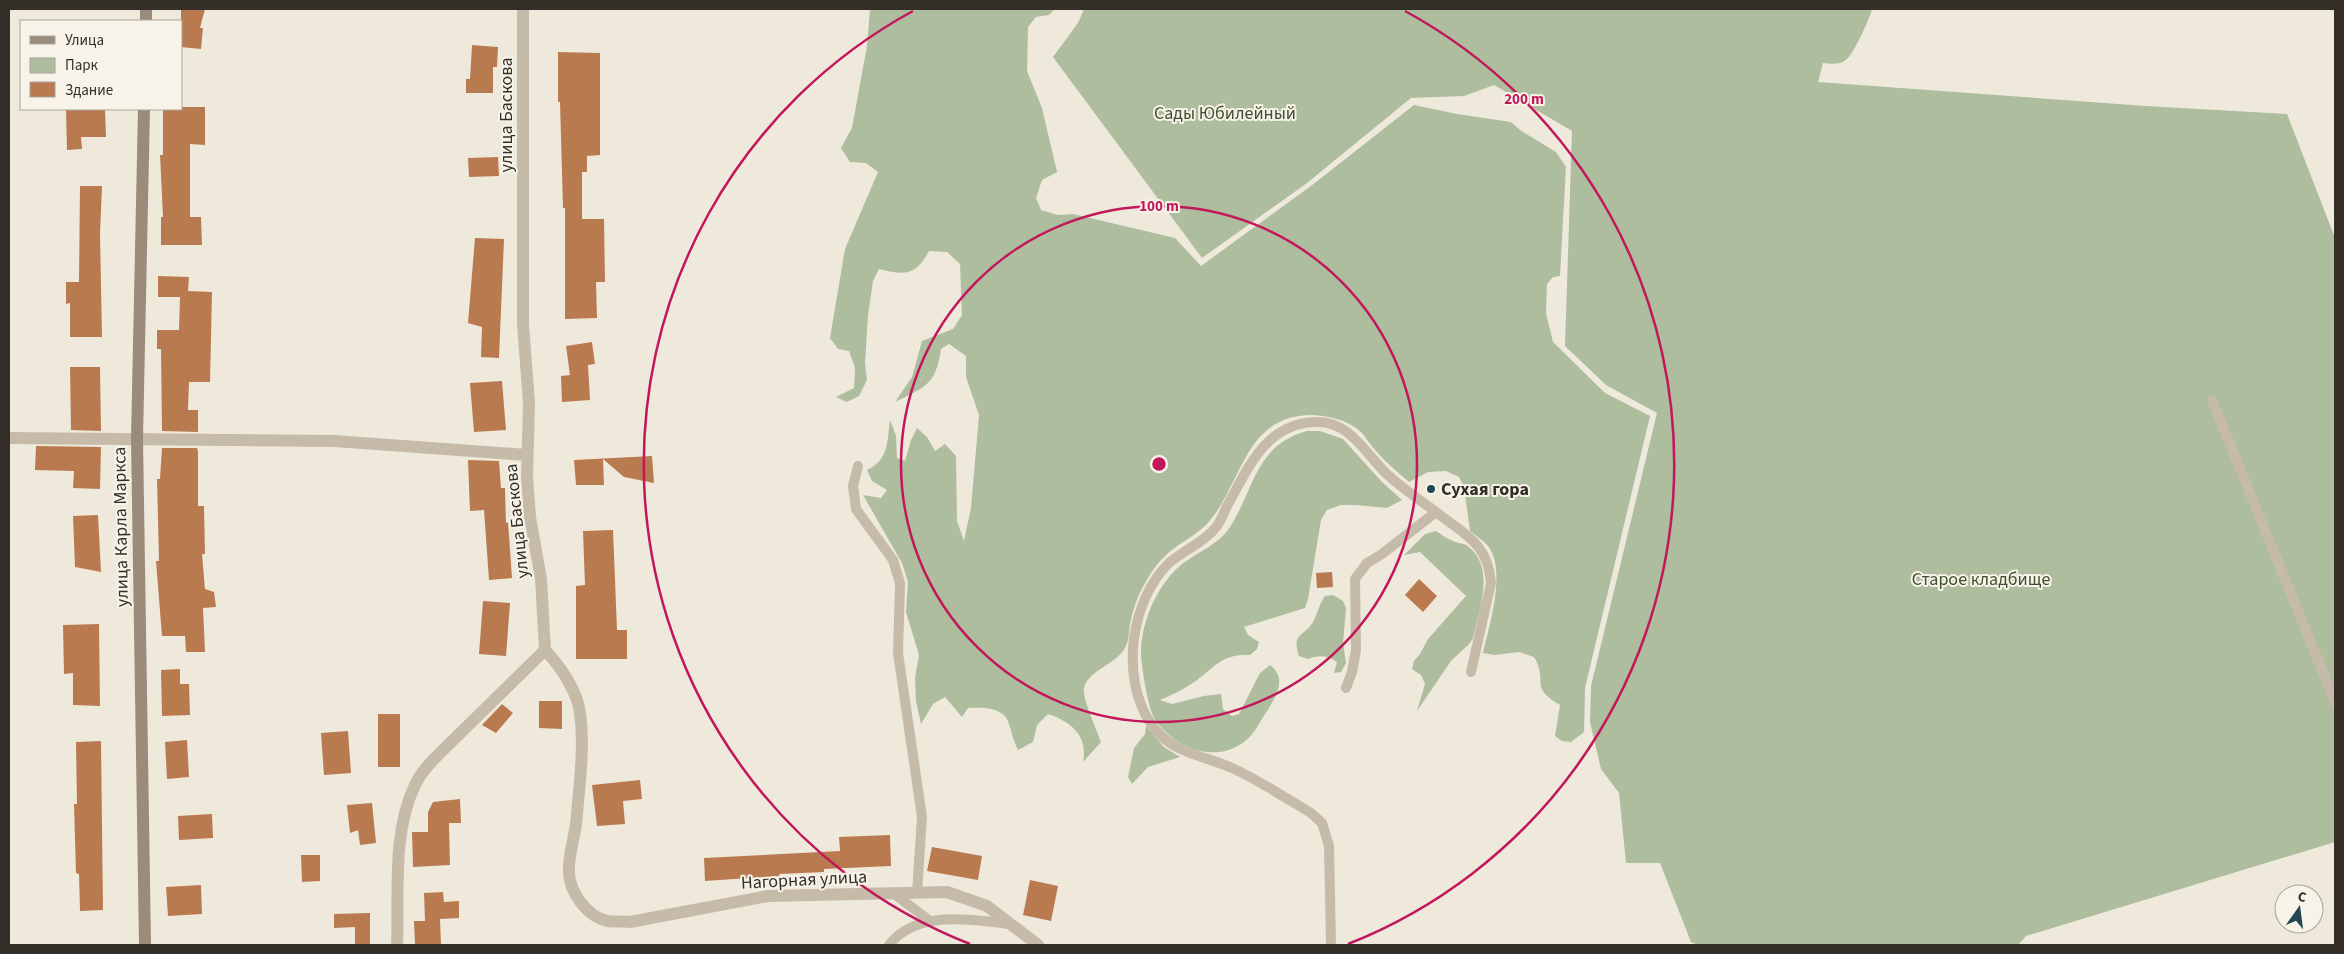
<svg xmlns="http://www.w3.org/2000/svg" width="2344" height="954" viewBox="0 0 2344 954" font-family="'Source Sans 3',sans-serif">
  <rect width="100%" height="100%" fill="#efe9dc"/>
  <path fill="#adbd9e" d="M870 9H1055L1049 15 1036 17 1028 27 1027 71 1042 108 1057 172 1042 180 1036 198 1041 210 1058 215 1073 214 1175 238 1201 266 1311 186 1414 105 1457 114 1511 122 1520 130 1556 152 1566 167 1560 276 1553 277 1547 284 1546 313 1553 342 1605 393 1650 416 1585 688 1584 732 1571 742 1562 741 1555 736 1560 705C1528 686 1549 682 1534 657L1519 652 1494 655 1483 653C1489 626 1507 570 1488 546 1483 540 1476 536 1470 531L1464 487 1459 477 1446 471 1428 472 1409 482C1398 472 1386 463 1376 451 1371 446 1367 439 1362 433 1349 420 1327 415 1309 415 1243 417 1242 487 1206 525 1196 535 1183 541 1172 550 1160 559 1151 572 1144 585 1137 597 1133 610 1130 624 1129 631 1129 640 1126 646 1117 665 1089 669 1084 688 1082 698 1097 731 1101 742L1083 762C1088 736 1072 722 1048 714L1037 725 1033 742 1018 750C1013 740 1012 733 1009 724 1005 707 982 707 968 708L962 717 945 697 933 704 921 724 916 701 915 678 919 655 906 612 908 582 902 563 863 495 881 498 887 490 872 481 867 470C889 460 887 441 890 420L896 436 897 458 905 461 911 440 917 428 927 437 935 451 945 444 956 456 957 521 964 541 971 508 979 415 966 377V356L949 344 941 349C936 385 925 387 895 402L912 377 922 341 953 329 962 315 960 264 947 252 929 251C915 277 904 275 879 269L873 281 868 315 865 363 867 380 859 396 847 402 836 397 854 388 855 368 849 351 838 349 830 338 845 249 878 172 866 163 850 162 841 148 852 128 867 46Z
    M1084 9H1872C1870 18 1854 53 1847 59 1841 65 1831 64 1823 63L1818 82 2146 106 2287 114 2335 238V842L2026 936 2018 945H1698L1691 942 1660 863H1626L1619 793 1601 769 1590 722 1591 686 1657 413 1606 385 1565 346 1572 131 1494 85 1464 96 1411 98 1307 183 1202 258 1053 57 1078 23Z
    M1307 431H1320L1343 439 1382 482 1402 500 1387 508 1356 505H1341L1327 510 1321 520 1308 599 1305 608 1244 627 1248 635 1259 642 1257 649 1250 655C1226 654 1219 662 1202 676 1189 687 1174 694 1160 700L1172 704 1204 696 1221 694 1223 709 1232 716 1239 714 1260 673 1270 665C1292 682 1269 706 1259 724 1235 767 1182 757 1156 721 1148 711 1141 665 1141 651 1141 641 1143 630 1146 621 1152 600 1165 578 1182 564 1198 552 1219 544 1230 527 1255 488 1255 445 1307 431Z
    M1436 531C1441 534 1447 539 1453 541 1459 544 1464 542 1470 548 1495 570 1479 610 1473 638L1469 644 1451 661 1417 711 1425 684 1421 675 1412 669 1414 661 1420 654 1428 639 1466 596 1420 552 1404 555 1425 534Z
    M1333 595 1343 601 1346 608 1343 643 1346 663 1341 672 1334 673 1337 662C1327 655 1319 655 1308 659L1299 656C1291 633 1304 637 1313 622 1318 613 1319 604 1325 596Z
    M1146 726 1164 747 1180 757 1148 767 1132 784 1128 777 1134 748 1145 734Z"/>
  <path fill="#ba7a50" d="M181 9H205L200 28H203L201 49 181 47Z
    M472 45 498 47 497 67H493V93H466V79H470Z
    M558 52 600 53V155L587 156V172H582V219H604L605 282H596L597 318 565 319V208H563L560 102H558Z
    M181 107H205V145L190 144V217H201L202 245H161V217H163L160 155H163V109H181Z
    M66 109H105L106 137H81L82 149 67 150Z
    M498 157 499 176 469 177 468 158Z
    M80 186H102L100 234 102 337H70V303L66 304V282H79Z
    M475 238 504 239 499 358 481 357 482 327 468 323Z
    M158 276 189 277 188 291 212 292 210 382H189L188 410H198V432L162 431 161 349H157V330H179L180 297H158Z
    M592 342 595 364 588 365 590 400 562 402 561 376 570 375 566 346Z
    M70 367H100L101 431 71 430Z
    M502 381 506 430 474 432 470 383Z
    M36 446 101 447 100 489 73 488 74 471 35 470Z
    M162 448H197L198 451V506H204L205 554H202L205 589 214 592 216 607 203 608 205 652H186L185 636H162L156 561H159L157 479H160Z
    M652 456 654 483 624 477 603 459 604 485H576L574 460Z
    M468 460 499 461 501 488H505L506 523 508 522 512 578 489 580 484 510 470 511Z
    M98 515 101 572 75 567 73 516Z
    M613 530 617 630H627V659H576V586L585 585 583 531Z
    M1332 572 1333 587 1317 588 1316 573Z
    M1419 579 1437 596 1423 612 1405 595Z
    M483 601 510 603 506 656 479 654Z
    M99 624 100 706 73 705V673L64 674 63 625Z
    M180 669V684H189L190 715 162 716 161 670Z
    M539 701H562V729L539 728Z
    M502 704 513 713 496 733 482 725Z
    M378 714H400V767H378Z
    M348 731 351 773 324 775 321 733Z
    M187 740 189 777 167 779 165 742Z
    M101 741 103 910 80 911 79 874 76 873 74 804H77L76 742Z
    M640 780 642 799 623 801 625 824 597 826 592 785Z
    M460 799 461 823H449L450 865 413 867 412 832H428V812L433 802Z
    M372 803 376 843 360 845 358 830 350 833 347 805Z
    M212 814 213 838 179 840 178 816Z
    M890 835 891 866 824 869V872L779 874 780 876 705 881 704 858 840 851 839 837Z
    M932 847 982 856 978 880 927 871Z
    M301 855H320V881L302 882Z
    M1030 880 1058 886 1051 921 1023 915Z
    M201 885 202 914 168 916 166 887Z
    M443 892 444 902 459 901V918L440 919 441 945H415L414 921H425L424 893Z
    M370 913V945H355V927L334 928V914Z"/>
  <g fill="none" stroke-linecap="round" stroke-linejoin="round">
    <path stroke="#c6bba9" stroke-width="10" d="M2212 400 2335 702
      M858 466 853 486 856 509 893 560 900 583 898 653 922 817 917 893
      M1436 512C1464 534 1488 543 1491 583L1471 672
      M893 893 930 921
      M889 945C916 910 970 919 1009 924
      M1331 945 1329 846 1322 823 1311 813C1285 798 1259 780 1232 768 1201 754 1173 755 1151 724 1120 678 1130 601 1169 563 1184 550 1205 542 1217 526 1221 520 1224 513 1227 506 1249 467 1266 422 1318 422 1351 422 1367 456 1388 475 1403 489 1420 500 1436 512L1382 554 1367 563 1355 579 1356 650 1352 672 1346 688"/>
    <path stroke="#c6bba9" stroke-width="12" d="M9 438 334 441 527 455
      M545 650C560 666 577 690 580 713 585 748 579 788 576 824 574 840 568 856 569 873 570 893 587 916 607 921 614 922 623 921 630 922L768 896 947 892 987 906 1038 945
      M397 945C399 893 392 833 415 785 421 772 431 762 441 752L545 650 541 579 530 517 527 476 529 404 523 324V9"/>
    <path stroke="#9a8b7b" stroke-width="12" d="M146 21V9
      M144 109 137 439 145 945"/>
  </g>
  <g fill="none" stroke="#c2185b" stroke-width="2.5">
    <circle cx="1159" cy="464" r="258"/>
    <path d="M970 944A516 516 0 0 1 913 11M1405 11A516 516 0 0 1 1348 944"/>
  </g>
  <circle fill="#224752" stroke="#f7f3e8" stroke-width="2" cx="1431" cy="489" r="5"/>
  <g text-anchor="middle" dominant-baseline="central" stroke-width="4" stroke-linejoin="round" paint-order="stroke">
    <g font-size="18" fill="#3e502f" stroke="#f7f3e8">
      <text x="1225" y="113">Сады Юбилейный</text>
      <text x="1981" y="579">Старое кладбище</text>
    </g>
    <g font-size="18" fill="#342e28" stroke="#f7f3e8">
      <text transform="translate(506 115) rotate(-90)">улица Баскова</text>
      <text transform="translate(517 521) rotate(-96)">улица Баскова</text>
      <text transform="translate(121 527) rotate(-91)">улица Карла Маркса</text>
      <text transform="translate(804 880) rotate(-3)">Нагорная улица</text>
    </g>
    <g font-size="18" font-weight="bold" fill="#342e28" stroke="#f7f3e8" text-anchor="start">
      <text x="1441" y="489">Сухая гора</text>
    </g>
  </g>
  <circle cx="1159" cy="464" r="8" fill="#c2185b" stroke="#f7f3e8" stroke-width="2.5"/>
  <g font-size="15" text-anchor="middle" font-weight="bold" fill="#c2185b" stroke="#f7f3e8" stroke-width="4" stroke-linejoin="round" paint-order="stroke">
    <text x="1524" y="104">200 m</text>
    <text x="1159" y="211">100 m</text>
  </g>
  <rect width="2344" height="954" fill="none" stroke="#342e28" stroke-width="20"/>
  <rect x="20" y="20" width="162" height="90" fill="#f7f3e8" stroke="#a9a49b"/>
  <rect x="30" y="36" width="25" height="8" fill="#9a8b7b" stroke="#a9a49b"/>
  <text x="65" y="45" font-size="15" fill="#342e28">Улица</text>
  <rect x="30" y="58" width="25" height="15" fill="#adbd9e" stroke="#a9a49b"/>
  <text x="65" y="70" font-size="15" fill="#342e28">Парк</text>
  <rect x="30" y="82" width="25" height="15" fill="#ba7a50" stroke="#a9a49b"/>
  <text x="65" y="95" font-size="15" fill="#342e28">Здание</text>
  <g transform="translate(2299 909) rotate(14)"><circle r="24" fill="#f7f3e8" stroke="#a9a49b"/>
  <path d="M0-4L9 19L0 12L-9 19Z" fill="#224752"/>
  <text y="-8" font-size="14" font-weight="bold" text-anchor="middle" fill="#342e28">С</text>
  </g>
</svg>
